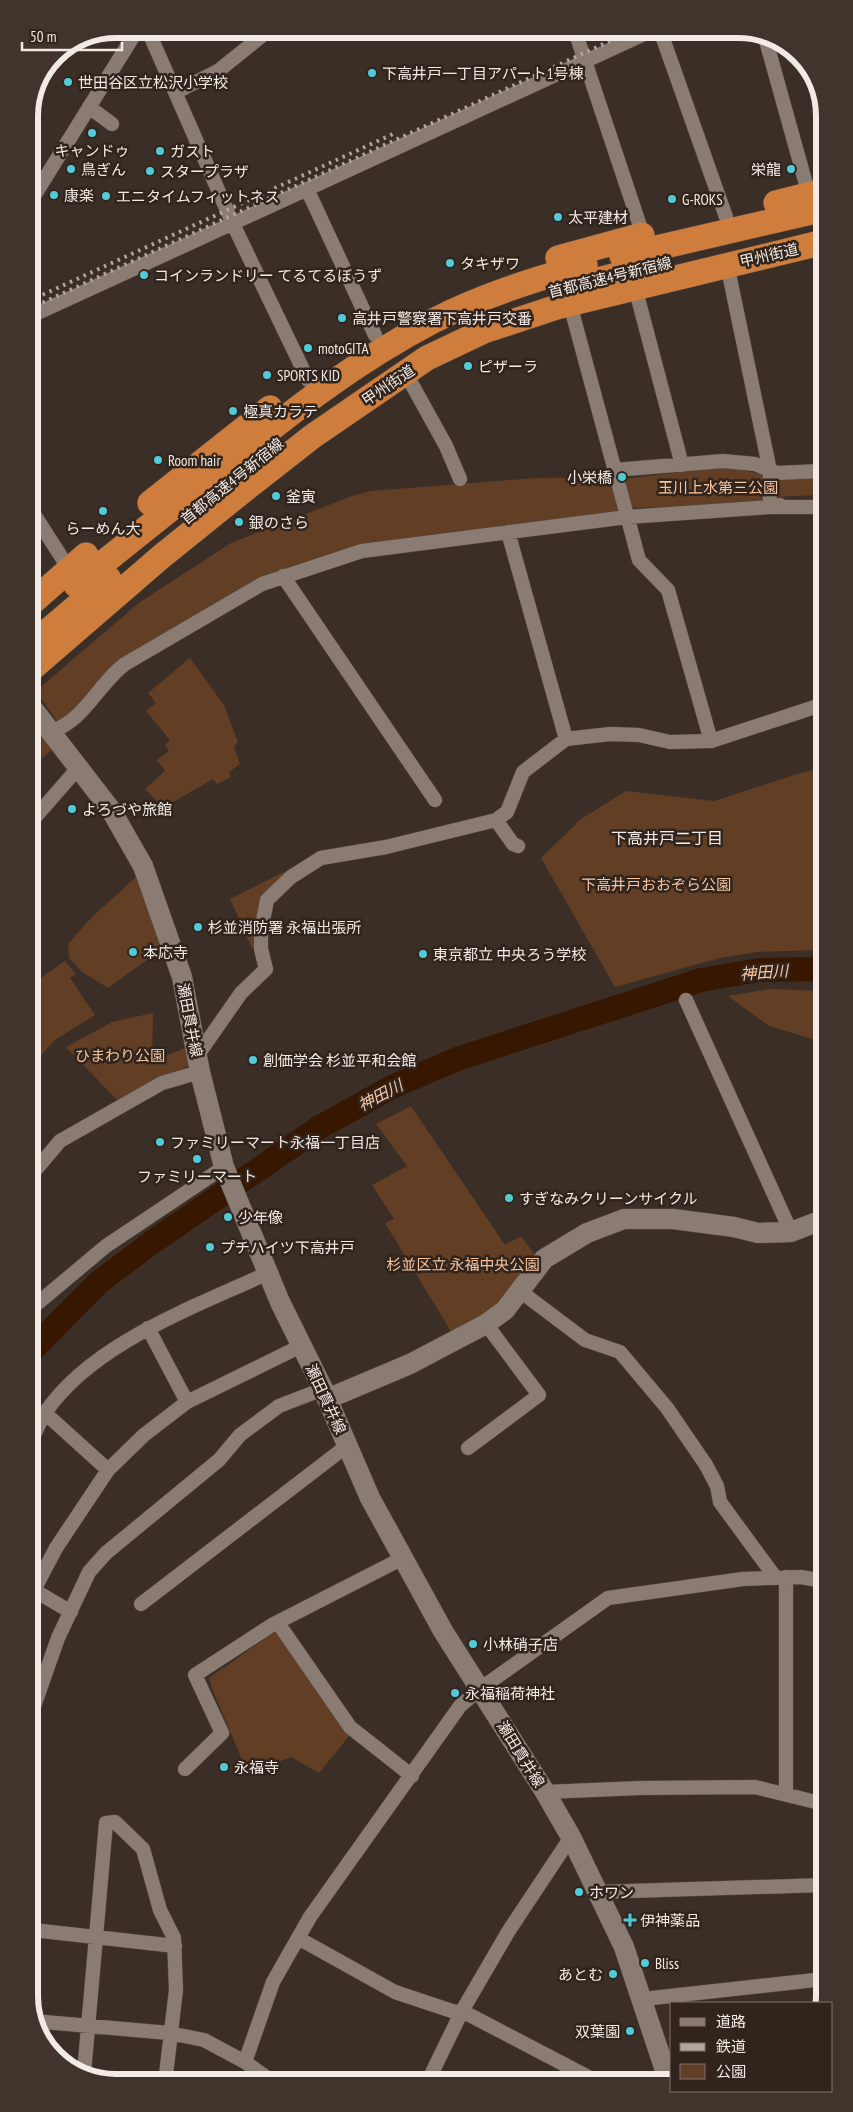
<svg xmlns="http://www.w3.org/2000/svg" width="853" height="2112" viewBox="0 0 853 2112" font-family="'PT Sans Narrow','Noto Sans JP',sans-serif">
  <rect width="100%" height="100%" fill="#3a2e26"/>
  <path fill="#623e24" d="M722 467 764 474 763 505 630 508 623 479Z
    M821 476V495L774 497V477Z
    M604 477 612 480 619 509 611 516 431 536 260 580 122 662 65 720 57 721 36 691 140 602 231 543 352 496 371 491 535 478Z
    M190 658 224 705 238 742 234 746 240 764 229 772 231 777 217 784 213 779 163 808 145 789 165 771 157 760 169 751 165 745 170 740 146 711 156 703 148 693Z
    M30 718 54 748 30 769Z
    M821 768 822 950 757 952 720 958 615 987 541 858 581 819 626 791 714 801 797 774Z
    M286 871 289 875 264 899 258 948H252L230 899Z
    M136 877 142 886 162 949 108 988 82 972 69 958 68 944 91 918Z
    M65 961 76 974 70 978 95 1015 55 1040 37 1060 34 1055 31 1057V978L35 976 38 980Z
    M770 989 822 991V1042L769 1026 728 996Z
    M153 1013 152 1062 187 1047 190 1065 120 1103 66 1047 112 1022Z
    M411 1106 505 1245 521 1236 535 1255 502 1303 452 1333 385 1223 394 1219 372 1185 407 1166 376 1124Z
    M276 1631 338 1722 350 1735 319 1773 291 1757 260 1769 243 1762 211 1686 209 1678Z"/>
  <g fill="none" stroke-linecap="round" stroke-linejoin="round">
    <path stroke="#371700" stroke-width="24" d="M32 1350 98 1283 154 1241 320 1127 392 1087 457 1059 701 980 759 970 822 969"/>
    <defs>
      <path id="street" d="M660 30 726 217
        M575 31 643 235
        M150 35 233 224 308 380
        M765 37 809 195
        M176 92 218 71 264 34
        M89 107 112 124
        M307 189 375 335
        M29 204 134 35
        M727 264 770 471V507L780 505
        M635 287 682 465
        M570 304 639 560 668 590 711 741
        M29 317 653 30
        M405 372 446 446 460 479
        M615 470 723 461 755 464 777 473 821 471
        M30 508 69 569
        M508 532 566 739
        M283 576 435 800
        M52 731C84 721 99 683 125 664L262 584 362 551 627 517 770 507H821
        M496 820 513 844 518 846
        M31 822 79 767
        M686 1000 791 1232
        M197 1056 241 993 266 969 261 949V931L267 900 291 877 321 858 386 847 496 820 507 812 523 772 566 739 610 734 639 735 670 742 711 741 821 705
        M33 1173 60 1141 162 1083 200 1072
        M520 1291 585 1340 620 1352 667 1408 706 1465 717 1486 720 1502 775 1577
        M32 1308 106 1246 224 1167
        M148 1328 187 1402
        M45 1413 108 1470
        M32 1440C36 1431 40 1421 45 1413 92 1343 195 1307 268 1273
        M468 1448 539 1395 486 1324
        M32 1589 71 1612
        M34 1590 56 1548 108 1470 144 1435 187 1402 301 1346
        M141 1604 348 1445
        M278 1623 350 1727 412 1776
        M33 1709 58 1638 89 1572 106 1553 219 1460 240 1435 279 1406 323 1389
        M185 1769 222 1733 195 1675 272 1625 403 1558
        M545 1792 640 1788 755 1787 824 1804
        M786 1794V1577
        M598 1892 824 1885
        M33 1930 175 1946
        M298 1938 395 1992 455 2012 462 2011 594 2080
        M643 1999 824 1979
        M33 2021 169 2033 204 2040 245 2062 273 2082
        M245 2062 273 1982 310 1917 460 1706 480 1689 608 1598 743 1579 801 1577 823 1581
        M84 2073 106 1823 115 1822 143 1849 160 1910 174 1938 176 1990 165 2083
        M428 2081 462 2011 508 1932 571 1837"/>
      <path id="secondary" d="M30 705 111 810 143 866 182 977 200 1072 224 1167 280 1302 323 1389 370 1498 403 1558 443 1631 545 1792 571 1837 624 1947 668 2079
        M327 1399 410 1364 486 1324 505 1310 544 1259 587 1233 624 1219H673L734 1227 758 1233 791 1232 822 1220"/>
      <path id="highway" d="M776 203 820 192
        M622 256 820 210
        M558 258 642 235
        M562 289 652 266
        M150 503 270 408
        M76 585C126 544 177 504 227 464 292 411 358 360 433 321 481 296 533 280 585 265
        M30 604 86 555
        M30 646 109 579
        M30 670 162 556 244 490 313 436 427 358 484 331 560 306 820 243"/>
    </defs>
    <use href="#street" stroke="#574d46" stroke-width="15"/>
    <use href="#secondary" stroke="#574d46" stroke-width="21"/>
    <use href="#highway" stroke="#574d46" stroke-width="26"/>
    <use href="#street" stroke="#8a7c72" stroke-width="14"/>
    <use href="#secondary" stroke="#8a7c72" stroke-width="20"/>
    <use href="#highway" stroke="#ce7d3c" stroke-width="25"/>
    <path stroke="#b0a69f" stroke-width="4" stroke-dasharray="2.5 5" stroke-linecap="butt" d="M29 301 393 134
      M29 309 634 30"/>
  </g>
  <g fill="#52cbd9" stroke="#30241c" stroke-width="2">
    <circle cx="372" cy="73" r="5"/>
    <circle cx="68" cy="82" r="5"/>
    <circle cx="92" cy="133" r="5"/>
    <circle cx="160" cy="151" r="5"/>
    <circle cx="71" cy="169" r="5"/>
    <circle cx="791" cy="169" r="5"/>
    <circle cx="150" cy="171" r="5"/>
    <circle cx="54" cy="195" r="5"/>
    <circle cx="106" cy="196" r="5"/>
    <circle cx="672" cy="199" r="5"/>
    <circle cx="558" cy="217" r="5"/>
    <circle cx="450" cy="263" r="5"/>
    <circle cx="144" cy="275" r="5"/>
    <circle cx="342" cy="318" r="5"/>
    <circle cx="308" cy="348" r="5"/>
    <circle cx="468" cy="366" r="5"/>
    <circle cx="267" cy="375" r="5"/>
    <circle cx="233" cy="411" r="5"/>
    <circle cx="158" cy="460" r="5"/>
    <circle cx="622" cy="477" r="5"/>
    <circle cx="276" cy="496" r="5"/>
    <circle cx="103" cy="511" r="5"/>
    <circle cx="239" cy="522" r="5"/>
    <circle cx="72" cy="809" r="5"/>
    <circle cx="198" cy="927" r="5"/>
    <circle cx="133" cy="952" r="5"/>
    <circle cx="423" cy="954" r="5"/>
    <circle cx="253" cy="1060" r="5"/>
    <circle cx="160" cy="1142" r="5"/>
    <circle cx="197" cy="1159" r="5"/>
    <circle cx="509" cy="1198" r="5"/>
    <circle cx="228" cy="1217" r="5"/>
    <circle cx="210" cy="1247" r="5"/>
    <circle cx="473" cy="1644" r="5"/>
    <circle cx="455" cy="1693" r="5"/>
    <circle cx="224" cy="1767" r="5"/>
    <circle cx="579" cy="1892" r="5"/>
    <path d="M627.5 1912.5h5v5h5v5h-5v5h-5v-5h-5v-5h5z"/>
    <circle cx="645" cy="1963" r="5"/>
    <circle cx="613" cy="1974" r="5"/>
    <circle cx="630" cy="2031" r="5"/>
  </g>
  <g text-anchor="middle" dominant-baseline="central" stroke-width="5" stroke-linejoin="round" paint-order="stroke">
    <g font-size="15" fill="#f2eae4" stroke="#30241c" text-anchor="start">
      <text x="382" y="73">下高井戸一丁目アパート1号棟</text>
      <text x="78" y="82">世田谷区立松沢小学校</text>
      <text x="92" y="150" text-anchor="middle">キャンドゥ</text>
      <text x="170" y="151">ガスト</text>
      <text x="81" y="169">鳥ぎん</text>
      <text x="781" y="169" text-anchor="end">栄龍</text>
      <text x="160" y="171">スタープラザ</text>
      <text x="64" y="195">康楽</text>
      <text x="116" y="196">エニタイムフィットネス</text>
      <text x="682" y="199">G-ROKS</text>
      <text x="568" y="217">太平建材</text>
      <text x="460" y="263">タキザワ</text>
      <text x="154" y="275">コインランドリー てるてるぼうず</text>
      <text x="352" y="318">高井戸警察署下高井戸交番</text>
      <text x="318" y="348">motoGITA</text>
      <text x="478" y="366">ピザーラ</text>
      <text x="277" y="375">SPORTS KID</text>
      <text x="243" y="411">極真カラテ</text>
      <text x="168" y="460">Room hair</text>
      <text x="612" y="477" text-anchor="end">小栄橋</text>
      <text x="286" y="496">釜寅</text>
      <text x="249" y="522">銀のさら</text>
      <text x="103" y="528" text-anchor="middle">らーめん大</text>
      <text x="82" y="809">よろづや旅館</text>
      <text x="208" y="927">杉並消防署 永福出張所</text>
      <text x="143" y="952">本応寺</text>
      <text x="433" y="954">東京都立 中央ろう学校</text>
      <text x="263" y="1060">創価学会 杉並平和会館</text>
      <text x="170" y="1142">ファミリーマート永福一丁目店</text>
      <text x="197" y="1176" text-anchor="middle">ファミリーマート</text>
      <text x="519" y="1198">すぎなみクリーンサイクル</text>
      <text x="238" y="1217">少年像</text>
      <text x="220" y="1247">プチハイツ下高井戸</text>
      <text x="483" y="1644">小林硝子店</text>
      <text x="465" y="1693">永福稲荷神社</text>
      <text x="234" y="1767">永福寺</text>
      <text x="589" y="1892">ホワン</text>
      <text x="640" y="1920">伊神薬品</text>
      <text x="655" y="1963">Bliss</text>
      <text x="603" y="1974" text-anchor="end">あとむ</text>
      <text x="620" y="2031" text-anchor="end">双葉園</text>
    </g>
    <g font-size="15" fill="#f2eae4" stroke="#30241c">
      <text transform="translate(769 255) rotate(-13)">甲州街道</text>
      <text transform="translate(610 277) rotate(-14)">首都高速4号新宿線</text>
      <text transform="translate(388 385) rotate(-34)">甲州街道</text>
      <text transform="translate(232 481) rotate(-39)">首都高速4号新宿線</text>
      <text transform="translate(190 1020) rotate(79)">瀬田貫井線</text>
      <text transform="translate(326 1399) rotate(65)">瀬田貫井線</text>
      <text transform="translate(521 1754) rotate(58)">瀬田貫井線</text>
    </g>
    <g font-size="15" fill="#f7c39f" stroke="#30241c">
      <text x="718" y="487">玉川上水第三公園</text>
      <text x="656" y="884">下高井戸おおぞら公園</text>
      <text x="120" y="1055">ひまわり公園</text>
      <text x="463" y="1264">杉並区立 永福中央公園</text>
    </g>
    <g font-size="16" fill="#f2eae4" stroke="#30241c">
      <text x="667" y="838">下高井戸二丁目</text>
    </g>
    <g font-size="16" font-style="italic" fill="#fac6a2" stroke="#30241c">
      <text transform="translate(764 972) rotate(-4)">神田川</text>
      <text transform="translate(380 1095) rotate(-28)">神田川</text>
    </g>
  </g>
  <path d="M0 0H853V2112H0ZM116 38H738A78 78 0 0 1 816 116V1996A78 78 0 0 1 738 2074H116A78 78 0 0 1 38 1996V116A78 78 0 0 1 116 38Z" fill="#40342c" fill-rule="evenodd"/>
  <path fill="none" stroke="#f2eae4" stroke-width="6" d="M116 38H738A78 78 0 0 1 816 116V1996A78 78 0 0 1 738 2074H116A78 78 0 0 1 38 1996V116A78 78 0 0 1 116 38Z"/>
  <rect x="670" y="2002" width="162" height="90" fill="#30241c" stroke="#7e736c"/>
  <rect x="680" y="2018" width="25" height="8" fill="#8a7c72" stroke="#7e736c"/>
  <text x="716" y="2027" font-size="15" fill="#f2eae4">道路</text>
  <rect x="680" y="2043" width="25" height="8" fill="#b0a69f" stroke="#7e736c"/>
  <text x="716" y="2052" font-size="15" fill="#f2eae4">鉄道</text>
  <rect x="680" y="2064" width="25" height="15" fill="#623e24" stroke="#7e736c"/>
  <text x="716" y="2077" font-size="15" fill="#f2eae4">公園</text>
  <path d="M22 42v8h100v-8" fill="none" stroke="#f2eae4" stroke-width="2.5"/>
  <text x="30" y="42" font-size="15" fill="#f2eae4" stroke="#30241c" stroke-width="4" paint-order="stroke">50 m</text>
</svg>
